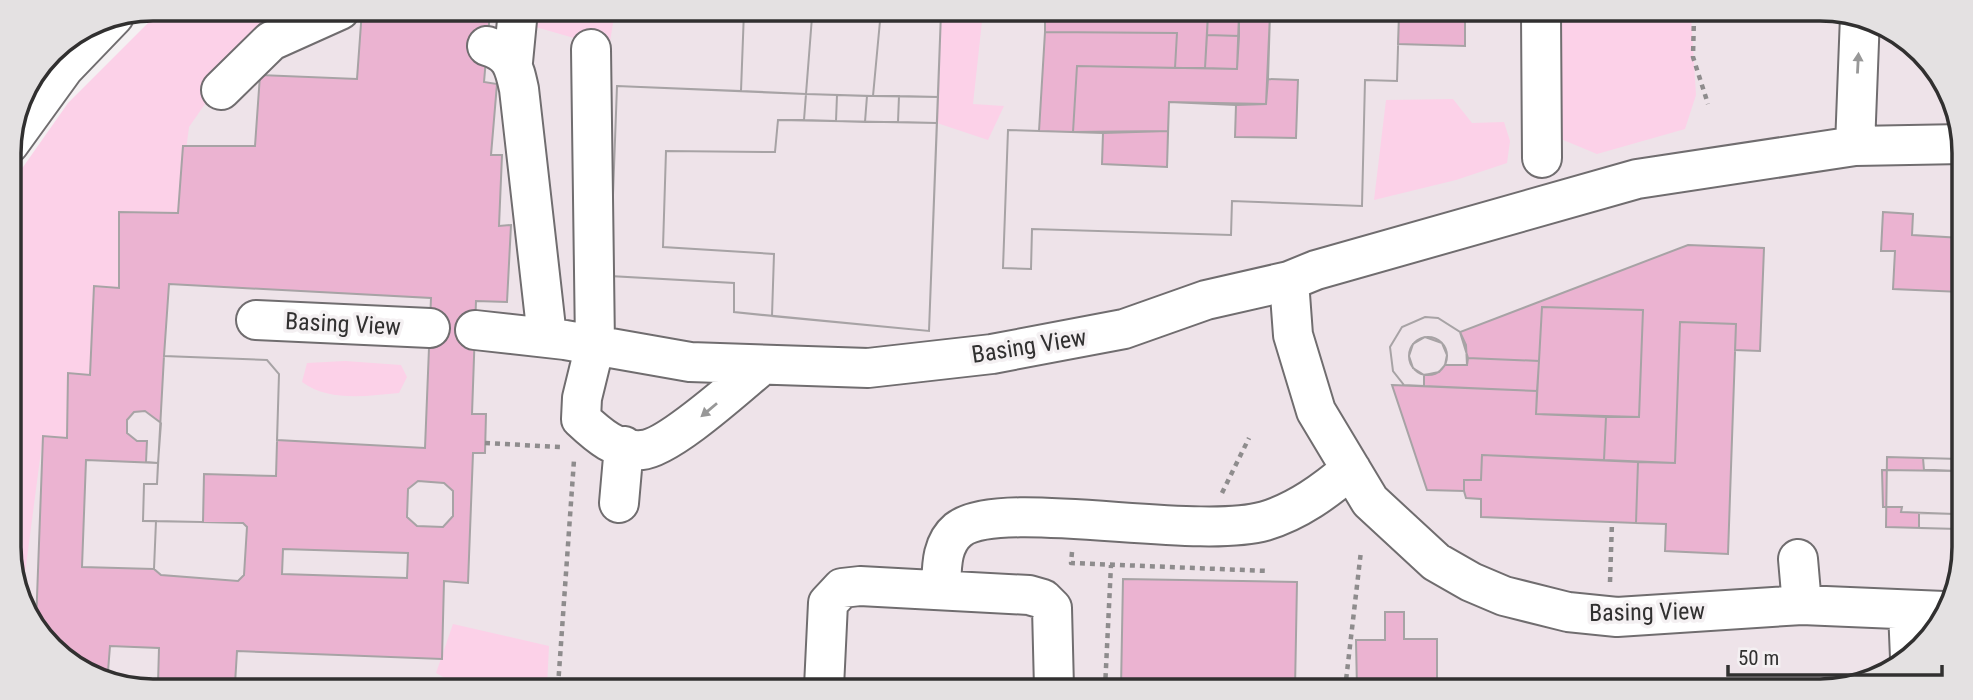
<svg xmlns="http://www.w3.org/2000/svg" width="1973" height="700" viewBox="0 0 1973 700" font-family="'Roboto Condensed',sans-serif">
  <rect width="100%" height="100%" fill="#f4f0f2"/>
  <path fill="#eee3e9" d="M274 9 1866 16 1929 58 1963 133 1957 593 1908 661 1829 691 107 684 45 643 11 575 10 343Z"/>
  <path fill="#fcd1e8" d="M162 9 343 10 244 48 189 127 178 213 119 212V288L94 286 90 375 67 438 43 436 22 596 11 575 9 187 68 103Z
    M533 10 615 11 609 48 525 24Z
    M941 12H983L973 104 1004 106 988 140 937 123Z
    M1559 15H1691L1696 95 1685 129 1597 154 1556 137Z
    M1453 99 1472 123 1504 122 1510 141 1507 163 1456 180 1374 200 1386 100Z
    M345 361 401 365 407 377 399 393C367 396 329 402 302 382L307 363Z
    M453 624 549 646 547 686 457 685 436 673Z"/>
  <path fill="#ebb3d1" stroke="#a7a3a5" stroke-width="2" fill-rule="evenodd" d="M362 10 490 12 484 82 497 84 491 155H502L499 226 511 225 507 302 476 301 472 414H486L485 453H473L468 583 444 581 442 659 237 651 235 684H158L159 648 110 646 107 684 45 643 36 624 43 436 67 438 68 373 90 375 94 286 119 288V212L178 213 183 146H255L260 75 357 79ZM169 284 431 298 425 448 277 440 279 374 267 360 164 356ZM283 549 408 553 407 578 282 574Z
    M744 11 941 12 929 331 734 312V283L610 276 617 86 741 91Z
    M744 11 941 12 938 97 873 96 880 21 812 17 806 94 741 91Z
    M1045 13H1208L1205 68H1175L1177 33 1045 32Z
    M1208 13 1239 14V36L1207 35Z
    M1239 14H1270L1266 104 1169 102 1168 131 1073 132 1077 66 1237 69Z
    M1270 14H1399L1397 81 1365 80 1362 206 1232 201 1231 235 1032 229 1031 269 1003 268 1008 130 1103 133 1102 164 1167 167 1169 102 1236 105 1235 137 1296 138 1298 80 1268 79Z
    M1270 14H1399L1397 81 1365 80 1362 206 1232 201 1231 235 1032 229 1031 269 1003 268 1008 130 1103 133 1102 164 1167 167 1169 102 1236 105 1235 137 1296 138 1298 80 1268 79Z
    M1399 14 1465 15V46L1398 44Z
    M812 17 880 21 873 96 806 94Z
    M1045 32 1177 33 1175 68 1077 66 1073 132 1039 131Z
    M1207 35 1239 36 1237 69 1205 68Z
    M1268 79 1298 80 1296 138 1235 137 1236 105 1266 104Z
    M617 86 806 94 804 120H778L775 152 666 151 663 247 774 254 772 316 734 312V283L610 276Z
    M806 94 837 95 836 121 804 120Z
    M837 95 867 96 865 122 836 121Z
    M867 96H899L898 122H865Z
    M899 96 938 97 937 123 898 122Z
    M778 120 937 123 929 331 772 316 774 254 663 247 666 151 775 152Z
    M1168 131 1167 167 1102 164 1103 133Z
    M1883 212 1913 214 1912 235 1962 238 1961 292 1893 289 1895 251H1881Z
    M1688 245 1764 248 1760 351 1735 350 1736 324 1680 322 1675 463 1604 460 1606 417H1639L1643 310 1542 307 1539 361 1468 358 1460 332Z
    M1542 307 1643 310 1639 417 1536 414Z
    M1425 317 1438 318 1460 332 1466 345 1467 365H1445L1439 372 1424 375V386L1404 385 1393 371 1390 347 1402 327Z
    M1425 317 1438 318 1460 332 1466 345 1467 365H1445L1447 355 1442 343 1425 337 1413 344 1409 356 1413 368 1424 375V386L1404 385 1393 371 1390 347 1402 327Z
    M1680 322 1736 324 1728 554 1665 551 1666 524 1636 523 1638 462 1675 463Z
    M1409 356a19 19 0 1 1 38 0a19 19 0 1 1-38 0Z
    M164 356 267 360 279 374 276 476 204 474 203 522 143 521 144 484H157Z
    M1468 358 1539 361 1537 391 1424 386V375L1439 372 1445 365H1467Z
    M1392 385 1537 391 1536 414 1606 417 1604 460 1482 455 1481 480H1464V491L1427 490Z
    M145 411 161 423 158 463 146 462 147 441H137L127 433V420L134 412Z
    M1482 455 1638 462 1636 523 1481 517V499L1466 498 1464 491V480H1481Z
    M1887 457 1959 459 1958 529 1886 527Z
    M1923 458 1959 459 1958 529 1919 528V513L1955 514 1956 471 1924 470Z
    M86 460 158 463 157 484H144L143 521H156L154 569 82 567Z
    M1882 470 1956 471 1955 514 1901 512 1902 507H1883Z
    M418 481 444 483 453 491V516L443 527 417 526 407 517 408 489Z
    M156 521 243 523 247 527 244 575 238 581 161 575 154 569Z
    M1123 579 1297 582 1295 689 1121 688Z
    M1385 612H1404V639H1437V689H1357L1356 640H1385Z"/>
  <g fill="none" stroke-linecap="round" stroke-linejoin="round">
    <defs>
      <path id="minor" d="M1541 15 1542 158
        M487 46C511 53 514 66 519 89L547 337
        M591 49 595 345 582 398 581 419C598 435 617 452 642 450 669 448 738 385 761 366
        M513 62 518 10
        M221 90 271 41 340 10
        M1855 146 1860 16
        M1289 281 1293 335 1316 411 1370 501 1436 562 1471 582 1504 596 1568 612 1617 617 1802 605 1944 611
        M256 320 430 328
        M475 330 565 340 690 362 868 368 992 354 1124 329 1206 300 1289 281 1316 270 1637 179 1855 146 1963 144
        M619 503 624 446
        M1798 559 1802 605
        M941 590C942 570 940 545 958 530 999 497 1194 541 1265 521 1298 511 1325 491 1351 469
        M1908 610 1910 658
        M824 687 828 603 842 588 860 586 1029 595 1043 599 1052 608 1054 688"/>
      <path id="highway" d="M9 144 64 68 114 16"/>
    </defs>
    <use href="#minor" stroke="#706d6f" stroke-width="42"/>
    <use href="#highway" stroke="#706d6f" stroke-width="42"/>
    <path stroke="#8e8c8d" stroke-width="4.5" stroke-dasharray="5 5" stroke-linecap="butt" d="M1694 16 1693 57 1708 104
      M485 443 560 447
      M1222 493 1249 438
      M1072 552 1071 563 1268 571
      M1610 582 1612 522
      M558 686 574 460
      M1105 688 1111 565
      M1345 689 1361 551"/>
    <use href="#minor" stroke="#fff" stroke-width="38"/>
    <use href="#highway" stroke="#fff" stroke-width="38"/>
  </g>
  <defs><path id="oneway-solid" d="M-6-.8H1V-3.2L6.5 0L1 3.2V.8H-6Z" transform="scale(1.75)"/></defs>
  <g fill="#989898">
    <use href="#oneway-solid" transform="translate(1858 63) rotate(-87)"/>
    <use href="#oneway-solid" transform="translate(709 410) rotate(140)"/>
  </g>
  <g text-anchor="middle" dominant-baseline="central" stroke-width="7" stroke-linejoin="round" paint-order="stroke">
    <g font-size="24" fill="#313030" stroke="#f4f0f2">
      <text transform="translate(343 324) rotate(3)">Basing View</text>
      <text transform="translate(1029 346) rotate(-9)">Basing View</text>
      <text transform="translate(1647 612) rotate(-1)">Basing View</text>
    </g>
  </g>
  <path d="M0 0H1973V700H0ZM153 21H1820A132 132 0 0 1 1952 153V547A132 132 0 0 1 1820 679H153A132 132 0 0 1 21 547V153A132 132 0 0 1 153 21Z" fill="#e4e1e2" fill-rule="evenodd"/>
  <path fill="none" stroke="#313030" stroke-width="3.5" d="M153 21H1820A132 132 0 0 1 1952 153V547A132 132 0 0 1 1820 679H153A132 132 0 0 1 21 547V153A132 132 0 0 1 153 21Z"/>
  <path d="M1728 665v10h214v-10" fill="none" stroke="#313030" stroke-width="3.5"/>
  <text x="1738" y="665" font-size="21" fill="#313030" stroke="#f4f0f2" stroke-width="5" paint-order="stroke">50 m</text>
</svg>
